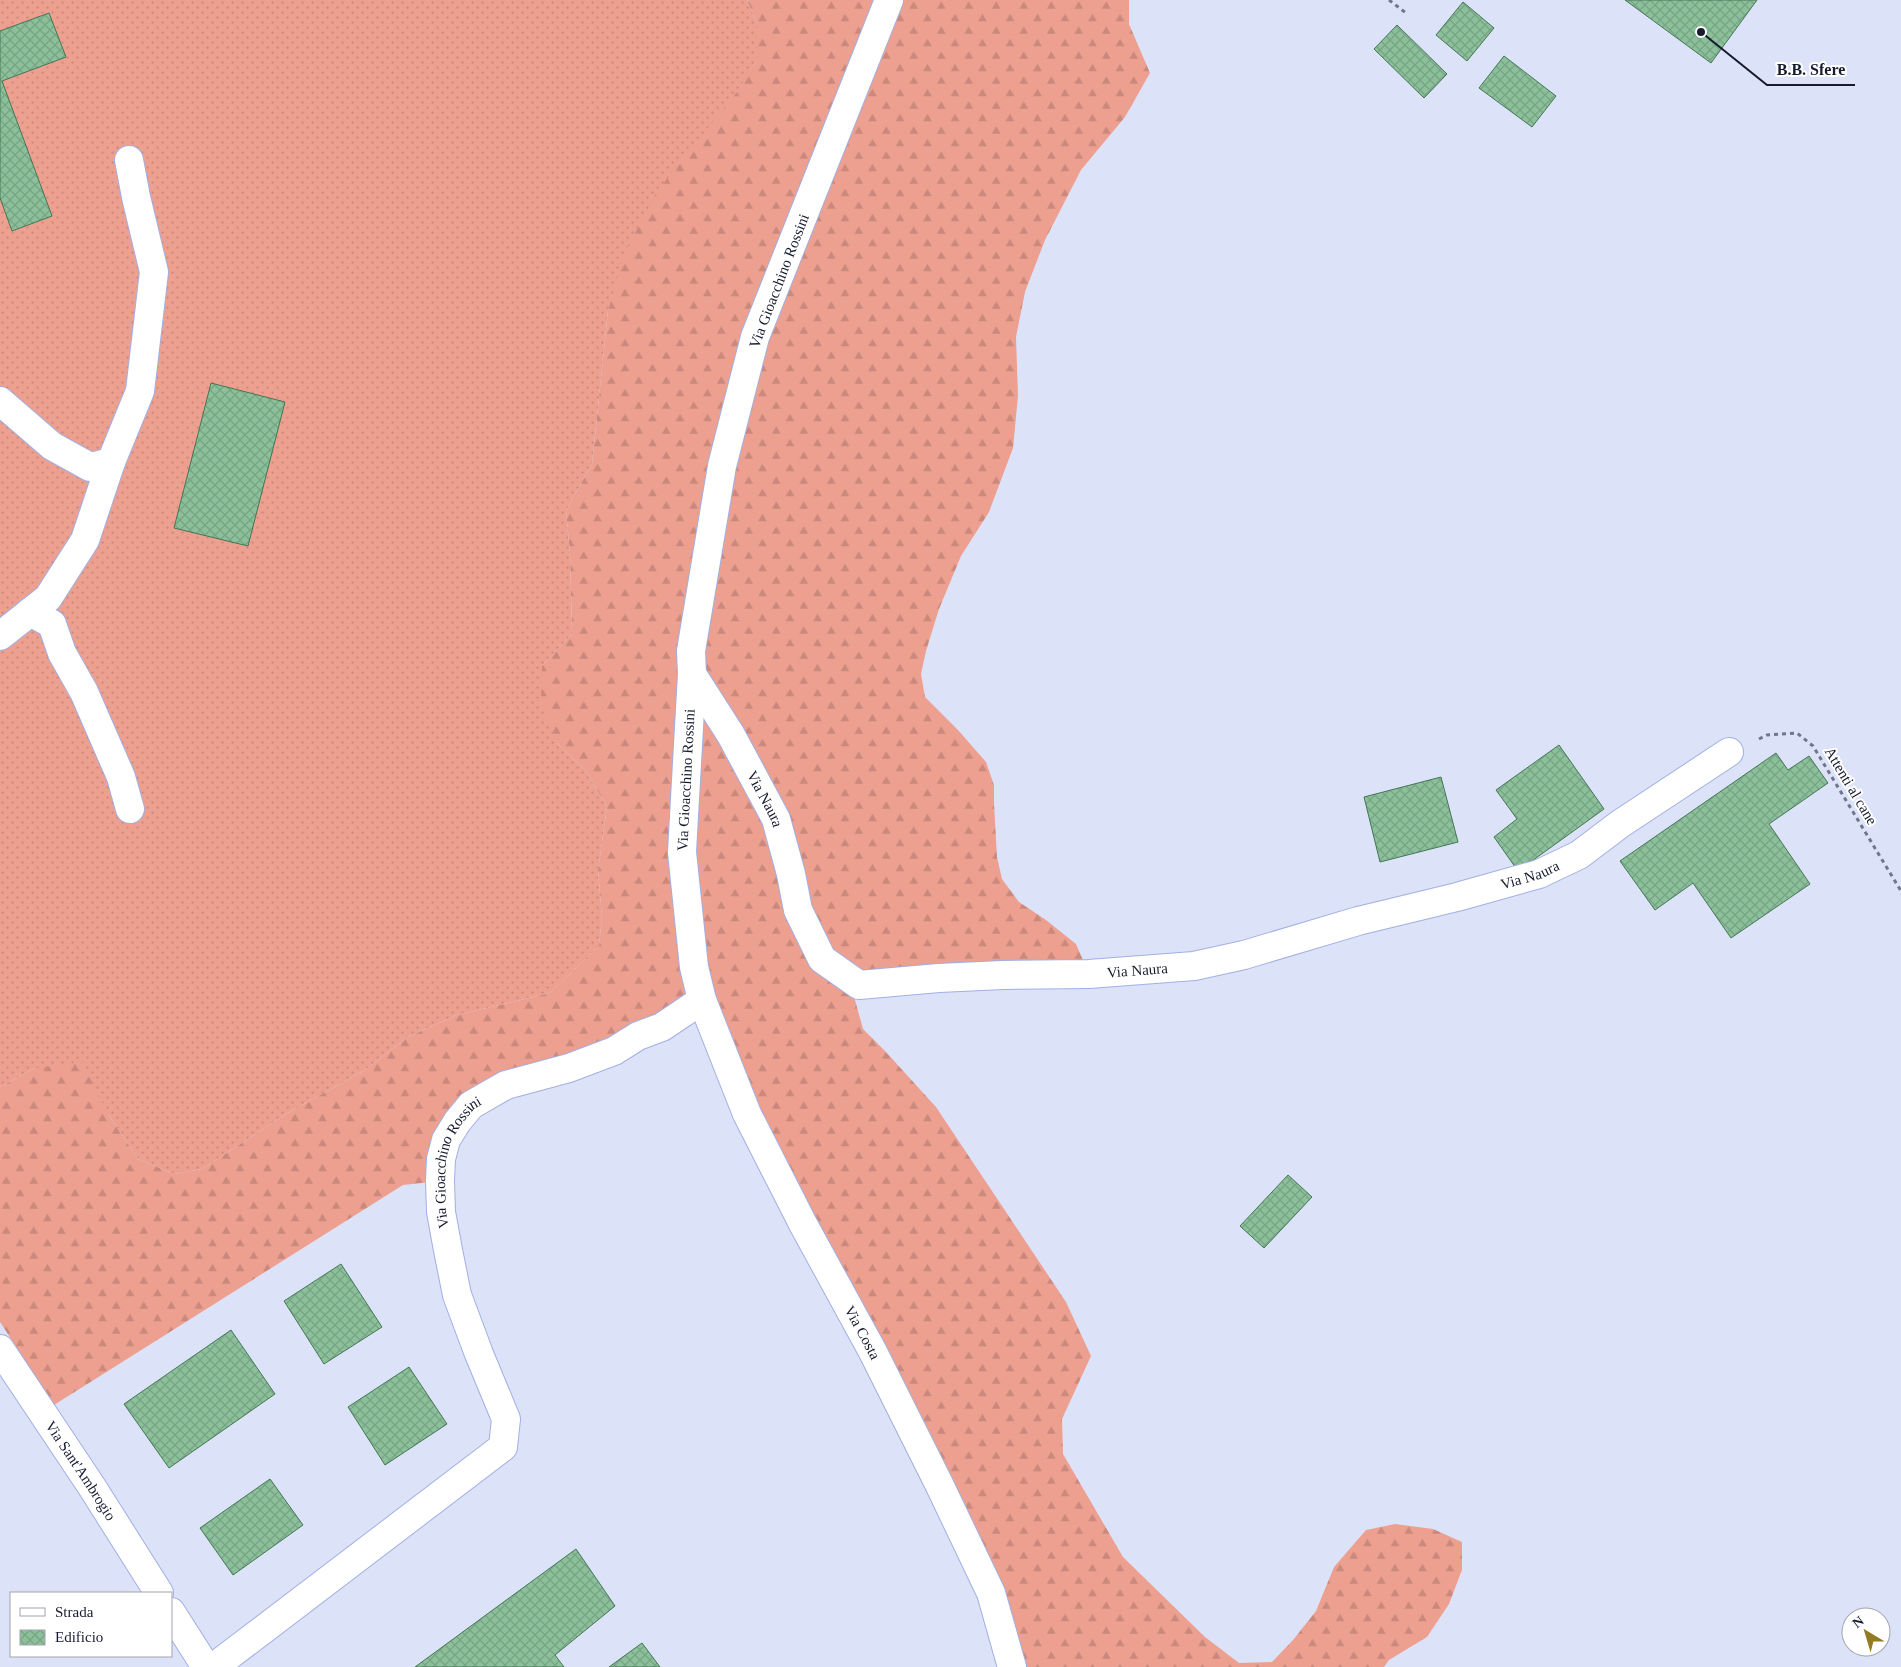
<svg xmlns="http://www.w3.org/2000/svg" width="1901" height="1667" viewBox="0 0 1901 1667" font-family="'Times New Roman',serif">
  <defs>
    <pattern id="grass-dots" width="8" height="8" patternUnits="userSpaceOnUse" patternTransform="scale(1.25)"><rect width="8" height="8" fill="#eda08f"/><path d="M2 2h.1M6 6h.1" fill="none" stroke="#ca897c" stroke-width="1.8" stroke-linecap="round"/></pattern>
    <pattern id="forest-firs" width="22" height="20" patternUnits="userSpaceOnUse" patternTransform="scale(1.25)"><rect width="22" height="20" fill="#eda08f"/><path d="M5 1l3.5 6h-7zM16 11l3.5 6h-7z" fill="#ca897c"/></pattern>
    <pattern id="building-cross-hatch" width="8" height="8" patternUnits="userSpaceOnUse" patternTransform="scale(1.25)"><rect width="8" height="8" fill="#8bc09a"/><path d="M0 0l8 8M0 8l8-8" fill="none" stroke="#77a485"/></pattern>
  </defs>
  <rect width="100%" height="100%" fill="#dce3f9"/>
  <path fill="url(#grass-dots)" d="M0 0H747L757 23V60L608 311 592 464 566 511 570 553 572 634 542 666 557 743 585 770 607 806 598 871 602 917 599 946 550 993 457 1015 408 1037 365 1070 286 1114 202 1169 174 1174 138 1159 108 1114 35 1068 0 1087Z"/>
  <path fill="url(#forest-firs)" d="M747 0H1129V24L1150 73 1125 117 1081 170 1045 240 1025 292 1016 337 1018 396 1013 448 989 512 961 556 939 609 926 651 921 674 925 697 958 730 986 762 994 785V804L997 857 1002 879 1019 902 1046 920 1076 944 1089 974 859 985 855 1000 863 1029 885 1051 936 1107 1066 1302 1091 1356 1062 1419 1063 1454 1123 1557 1205 1637 1239 1663 1272 1662 1293 1640 1316 1611 1334 1567 1366 1530 1395 1524 1433 1529 1462 1542V1570L1449 1604 1427 1637 1389 1660 1384 1667H1012L702 1001 471 1105 440 1181 403 1185 54 1405 0 1322V1087L35 1068 83 1062 108 1114 138 1159 174 1174 202 1169 286 1114 365 1070 408 1037 457 1015 550 993 599 946 602 917 598 871 607 806 585 770 557 743 541 704 542 666 572 634 570 553 566 511 592 464 608 311 625 251 658 190 737 92 757 60V23Z"/>
  <path fill="url(#building-cross-hatch)" stroke="#447654" d="M1625 0H1757L1711 63Z
    M1463 2 1494 28 1467 61 1436 35Z
    M49 13 66 57 2 81 52 216 12 231 0 198V31Z
    M1397 25 1447 74 1424 98 1374 49Z
    M1504 56 1556 96 1532 127 1479 88Z
    M211 383 285 402 248 546 174 528Z
    M1559 745 1604 809 1518 871 1494 837 1517 819 1496 790Z
    M1776 753 1788 770 1809 756 1828 783 1769 824 1810 884 1731 938 1693 883 1655 910 1620 861Z
    M1441 777 1458 842 1380 862 1364 797Z
    M1288 1175 1312 1197 1264 1248 1240 1226Z
    M341 1264 382 1327 324 1364 284 1301Z
    M231 1330 275 1394 169 1468 124 1404Z
    M409 1367 447 1424 385 1465 348 1407Z
    M270 1479 303 1525 233 1575 200 1528Z
    M576 1549 615 1606 555 1655 564 1667H415Z
    M642 1643 660 1667H609Z"/>
  <g fill="none" stroke-linecap="round" stroke-linejoin="round">
    <defs>
      <g id="minor">
        <path id="s1" d="M889 0 755 337 722 466 691 651 692 674 682 852 694 967 702 1000 747 1114 803 1224 873 1352 939 1484 991 1593 1012 1667"/>
        <path d="M0 401 52 446 90 467 111 462 140 391 154 272 136 197 129 160"/>
        <path d="M30 612 52 624 62 653 84 692 121 777 130 809"/>
        <path d="M0 636 48 598 85 540 111 462"/>
        <path id="s2" d="M692 674 731 735 776 819 791 874 798 910 822 959 859 985 939 978 1003 975 1089 974 1194 966 1244 955 1358 921 1457 897 1539 874 1579 855 1620 824 1729 752"/>
        <path id="s3" d="M0 1349 92 1487 159 1593"/>
        <path d="M171 1612 206 1667"/>
        <path id="s4" d="M214 1667 503 1447 506 1419 479 1354 457 1295 448 1250 441 1212 440 1181 441 1159 446 1140 457 1122 471 1105 506 1085 569 1068 614 1051 638 1036 662 1027 702 1000"/>
      </g>
    </defs>
    <use href="#minor" stroke="#a1afe3" stroke-width="30"/>
    <path stroke="#70768b" stroke-width="3" stroke-dasharray="4 4" stroke-linecap="butt" d="M1389 0 1406 13
      M1759 739 1767 735 1797 733 1813 746 1901 891"/>
    <use href="#minor" stroke="#fff" stroke-width="28"/>
  </g>
  <g text-anchor="middle" dominant-baseline="central" stroke-width="4" stroke-linejoin="round" paint-order="stroke">
    <g font-size="15" fill="#171b2f" stroke="#fff">
      <text transform="translate(779 281) rotate(-69)">Via Gioacchino Rossini</text>
      <text transform="translate(686 780) rotate(-87)">Via Gioacchino Rossini</text>
      <text transform="translate(1851 786) rotate(59)">Attenti al cane</text>
      <text stroke="none"><textPath href="#s2" startOffset="145">Via Naura</textPath></text>
      <text stroke="none"><textPath href="#s2" startOffset="1045">Via Naura</textPath></text>
      <text stroke="none"><textPath href="#s2" startOffset="640">Via Naura</textPath></text>
      <text stroke="none"><textPath href="#s4" startOffset="664">Via Gioacchino Rossini</textPath></text>
      <text stroke="none"><textPath href="#s1" startOffset="1404">Via Costa</textPath></text>
      <text stroke="none"><textPath href="#s3" startOffset="146">Via Sant'Ambrogio</textPath></text>
    </g>
  </g>
  <path fill="none" stroke="#171b2f" stroke-width="2" d="M1701 32L1767 85H1855"/>
  <circle fill="#171b2f" stroke="#fff" stroke-width="2" cx="1701" cy="32" r="5"/>
  <g font-size="16" text-anchor="middle" font-weight="bold" fill="#171b2f" stroke="#fff" stroke-width="4" stroke-linejoin="round" paint-order="stroke">
    <text x="1811" y="75">B.B. Sfere</text>
  </g>
  <rect x="10" y="1592" width="162" height="65" fill="#ffffff" stroke="#a2a4ac"/>
  <rect x="20" y="1608" width="25" height="8" fill="#ffffff" stroke="#a2a4ac"/>
  <text x="55" y="1617" font-size="15" fill="#171b2f">Strada</text>
  <rect x="20" y="1630" width="25" height="15" fill="url(#building-cross-hatch)" stroke="#a2a4ac"/>
  <text x="55" y="1642" font-size="15" fill="#171b2f">Edificio</text>
  <g transform="translate(1866 1632) rotate(322)"><circle r="24" fill="#ffffff" stroke="#a2a4ac"/>
  <path d="M0-4L9 19L0 12L-9 19Z" fill="#937b22"/>
  <text y="-8" font-size="14" font-weight="bold" text-anchor="middle" fill="#171b2f">N</text>
  </g>
</svg>
